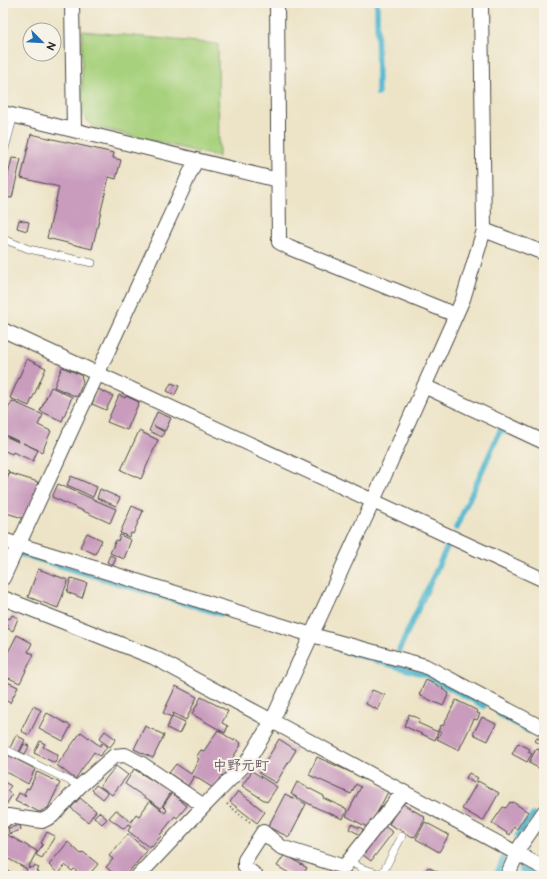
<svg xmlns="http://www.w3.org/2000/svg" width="547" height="879" viewBox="0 0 547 879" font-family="'Balsamiq Sans','Klee One',sans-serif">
  <rect width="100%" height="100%" fill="#f7f3e8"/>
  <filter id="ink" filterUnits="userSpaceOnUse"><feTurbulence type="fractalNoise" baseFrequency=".025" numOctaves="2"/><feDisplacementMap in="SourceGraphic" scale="8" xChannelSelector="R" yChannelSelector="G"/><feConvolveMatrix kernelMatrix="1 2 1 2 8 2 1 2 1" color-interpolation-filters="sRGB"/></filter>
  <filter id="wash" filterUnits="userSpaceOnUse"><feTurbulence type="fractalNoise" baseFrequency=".012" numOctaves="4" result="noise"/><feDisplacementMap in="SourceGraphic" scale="16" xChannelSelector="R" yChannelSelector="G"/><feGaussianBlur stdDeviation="0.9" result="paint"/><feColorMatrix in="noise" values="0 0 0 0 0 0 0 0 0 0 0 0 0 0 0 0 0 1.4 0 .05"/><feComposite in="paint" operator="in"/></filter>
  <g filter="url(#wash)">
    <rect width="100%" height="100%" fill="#ede4c7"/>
    <path fill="#a7d17d" stroke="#697e54" d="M82 31 218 44 219 157 92 126 82 115Z"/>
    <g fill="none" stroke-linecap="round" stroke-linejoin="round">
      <path stroke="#51b7cf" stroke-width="5.5" d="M377 3 378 94
        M456 528 501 429 507 432
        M3 549 9 550
        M21 554 221 614
        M340 650 426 675 484 706
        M399 650 448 545
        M499 714 529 731
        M540 737 544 739
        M541 804 544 800
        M517 836 533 815
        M521 869 535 876
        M496 876 503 859"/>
    </g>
    <g id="blocks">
      <path fill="#c99cbd" d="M31 134 114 153 113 158 121 160 116 179 109 177 92 249 47 238 59 187 21 178Z
        M12 158 21 159 12 198 3 197Z
        M19 220 29 222 27 231 17 228Z
        M27 359 46 368 29 406 10 398Z
        M62 367 81 375 83 382 77 397 54 387Z
        M171 383 179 386 175 395 167 391Z
        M51 387 72 397 62 421 40 411Z
        M98 389 113 396 106 410 92 404Z
        M119 395 125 398 126 396 139 402 127 430 107 422Z
        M12 401 43 415 38 425 51 431 42 452 23 443 38 450 33 461 13 452 12 454 3 450V435L18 442V441L3 434V420Z
        M157 412 171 418 165 431 154 426 164 432 162 437 149 431Z
        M139 431 158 440 141 479 121 470Z
        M3 469 9 471 3 488Z
        M9 473 38 482 26 519 3 512V492Z
        M71 476 97 487 93 497 67 485Z
        M58 484 116 509 110 523 52 497Z
        M100 489 120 498 116 506 97 498Z
        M132 506 143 511 133 534 131 533 129 537 120 533Z
        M87 533 102 540 95 554 80 547Z
        M120 535 131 540 124 559 110 553 116 540 118 541Z
        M110 555 116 558 113 565 107 562Z
        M38 569 68 580 58 608 28 597Z
        M71 578 87 583 82 598 67 592Z
        M12 615 18 618 13 631 7 628 8 624 3 635V616L10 619Z
        M17 635 32 643 28 652 34 654 20 683 4 676 5 674 3 673V668L5 664 3 663V658H5Z
        M3 680 18 687 10 703 3 699Z
        M426 680 443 688 442 689 449 693 443 706 419 695Z
        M176 686 197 697 186 720 173 713 172 717 163 713Z
        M372 690 385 695 378 710 366 704Z
        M201 697 228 711 222 723 228 726 225 733 192 714Z
        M456 700 478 711 477 713 480 714 477 720 474 719 459 750 437 739 441 732 438 731 441 725 443 726Z
        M33 706 41 710 29 735 21 731Z
        M47 713 71 726 63 741 39 728Z
        M409 714 420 719 418 723 438 732 435 740 404 726Z
        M172 716 185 722 179 734 167 728Z
        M482 717 496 724 488 741 473 734Z
        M145 726 164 735 153 758 134 749Z
        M218 730 234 741 235 739 241 743 240 745H241L228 765 230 766 224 776 222 775 213 788 194 776 188 786 169 773 176 764 191 774 199 759 196 757 201 750 204 751Z
        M105 731 116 739 110 747 99 739Z
        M81 732 100 746 102 743 107 747 100 756 94 752 75 779 57 765Z
        M16 735 25 740 19 752 10 748Z
        M537 738 543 741 542 742 544 743V771L529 763 536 749 539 750 542 745 535 741Z
        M279 739 296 750 276 783 259 773Z
        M40 741 45 744 43 747 58 755 55 763 34 753Z
        M518 743 530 749 528 752 532 754 527 762 512 754Z
        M24 744 29 746 25 754 20 752Z
        M4 753 35 769 28 784 3 770Z
        M317 757 359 776V777L365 780V779L389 790 369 828 346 816 361 787 356 784 351 794 309 775Z
        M116 766 128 775 112 795 100 786Z
        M134 769 171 792 161 808 125 784Z
        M252 771 277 787 267 802 242 786Z
        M37 772 60 783 48 808 39 812 24 804 23 805 15 801 19 793 25 796 26 795 24 794 27 788 29 789Z
        M469 773 478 778 474 783 466 778Z
        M3 781 11 786 7 791 12 795 6 805 3 803Z
        M478 781 499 793 483 821 462 809Z
        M297 782 324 796 323 798 347 809 343 819 317 808 291 794Z
        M96 785 108 793 103 799 92 790Z
        M238 791 265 812 257 823 230 802Z
        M172 793 187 806 177 818 175 816 160 835 161 836 152 847 151 846 150 848 128 831 131 826 128 824 124 829 109 818 116 810 131 822 136 814 139 816 150 801 165 813 167 810 163 806Z
        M285 794 306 804 289 837 268 827Z
        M80 798 96 811 88 822 71 808Z
        M510 802 512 803 513 802 528 812 517 829 514 827 510 835 492 823 503 807 506 808Z
        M401 803 425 817 424 818 425 819 415 837 413 836V837L389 824Z
        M99 812 107 819 102 824 94 817Z
        M425 822 449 835 439 852 416 839Z
        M351 824 363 829 361 835 349 829Z
        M20 825 21 830 9 834 8 828Z
        M384 826 393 832 371 861 363 855Z
        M47 832 55 836 42 858 36 855 43 844 41 843Z
        M3 833H4L37 851 28 868 29 869 30 867 33 868 34 866 39 868 37 871 39 872 37 876H24L27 869 3 856Z
        M128 834 147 851 125 876H116L106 867 113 859 109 856Z
        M68 842 81 854 83 852 98 864 88 876H82L74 869 72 871 65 865 59 874 49 865Z
        M285 854 307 868 302 876H294L277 866Z
        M428 867 442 874 443 873 448 876H422Z
        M7 871 15 876H4Z"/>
    </g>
  </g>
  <g filter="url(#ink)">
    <use href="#blocks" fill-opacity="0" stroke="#484742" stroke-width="1"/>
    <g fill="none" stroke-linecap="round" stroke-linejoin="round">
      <defs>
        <path id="lane" d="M3 156 14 115
          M3 239 29 249 92 263
          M5 749 80 786
          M349 861 361 868 388 876
          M382 874 402 836"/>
        <path id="street" d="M72 3 74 130
          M277 3 279 242 290 248 456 315
          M3 113 278 180
          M484 230 544 253
          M3 330 544 580
          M424 386 544 442
          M3 540 312 635 425 666 544 729
          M3 578 196 160
          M3 598 153 657 272 721 544 868
          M3 821 8 816 42 821 52 816 80 786 114 756 125 755 142 764 204 806
          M138 876 204 806 247 762 272 721 373 501 463 299 484 230 481 3
          M256 876 245 867V860L263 832 281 847 344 867 403 792
          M507 876 521 845 544 812"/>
      </defs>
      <use href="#lane" stroke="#484742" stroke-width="8"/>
      <use href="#street" stroke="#484742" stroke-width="16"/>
      <path stroke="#484742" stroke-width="2.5" stroke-dasharray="1 3" stroke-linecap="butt" d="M227 804 251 823"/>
      <use href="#lane" stroke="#fff" stroke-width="7"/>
      <use href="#street" stroke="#fff" stroke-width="14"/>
    </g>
  </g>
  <g text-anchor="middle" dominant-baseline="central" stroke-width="4" stroke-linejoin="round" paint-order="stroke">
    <g font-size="14" font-weight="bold" fill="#62535e" stroke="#f7f3e8">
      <text x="241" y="765">中野元町</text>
    </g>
  </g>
  <rect width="547" height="879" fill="none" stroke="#f7f3e8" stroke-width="16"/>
  <g transform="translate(42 42) rotate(114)"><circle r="19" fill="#f7f3e8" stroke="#a5a39c"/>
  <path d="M0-3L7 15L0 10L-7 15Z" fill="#1f6fb2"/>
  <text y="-6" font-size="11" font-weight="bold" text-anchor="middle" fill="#2b2b2b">N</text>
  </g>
</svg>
